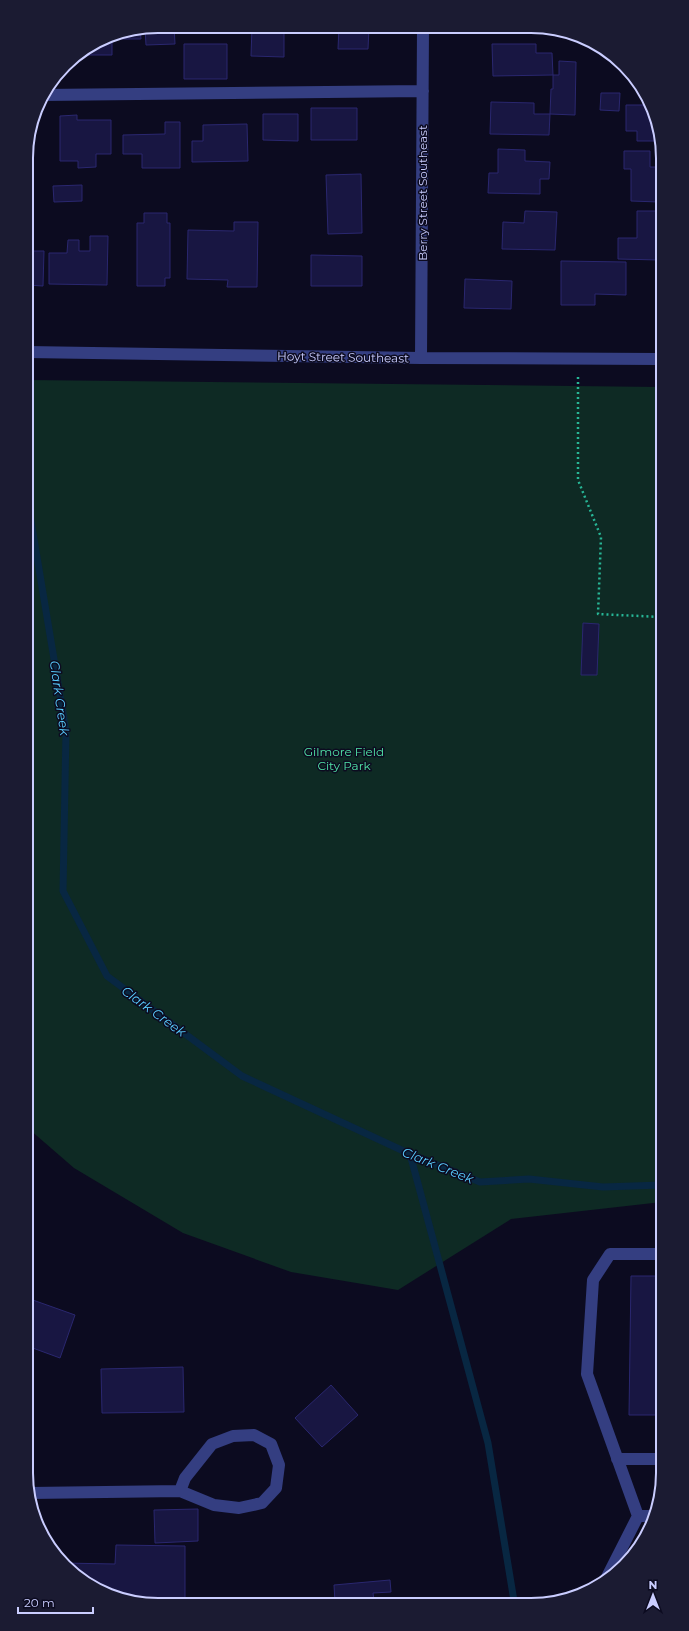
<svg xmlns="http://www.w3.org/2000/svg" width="689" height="1631" viewBox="0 0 689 1631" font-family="Montserrat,sans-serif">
  <rect width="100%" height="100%" fill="#0c0b20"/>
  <path fill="#0e2a24" d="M27 380 659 387 662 1202 511 1219 398 1290 291 1272 183 1233 74 1168 29 1129Z"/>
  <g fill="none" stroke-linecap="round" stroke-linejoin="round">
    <path stroke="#082742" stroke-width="7" d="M27 497 66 731 63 891 107 976 242 1076 410 1154 480 1182 529 1179 603 1187 662 1185
      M410 1154 488 1443 514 1601"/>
  </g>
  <path fill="#181642" stroke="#2a276f" d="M158 26H174L175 44 146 45 145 28Z
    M252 27H284V57L251 56Z
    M339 27H369L368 49H338Z
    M140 29 141 39H122V33Z
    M112 35V55H78L107 36Z
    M184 44H227V79H184Z
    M492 44H536V53H552L553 75 493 76Z
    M559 61 576 62 575 115 550 114 551 89H553V75H559Z
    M601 93H620L619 111 600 110Z
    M491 102 534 103V114H550L549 135 490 134Z
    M626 105H648L659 124V141H637V131H626Z
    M311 108H357V140H311Z
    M263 114H298V141L263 140Z
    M77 115V120H111V154H96V167L78 168V161H60V116Z
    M165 122H180V168H142V154H123V135L165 134Z
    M247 124 248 161 192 162V141H203V125Z
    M498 149 525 150V161L550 162 549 179H540V194L488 193 489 173H498Z
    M624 151H650V167H659V202L631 201V169H624Z
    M361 174 362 233 328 234 326 175Z
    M82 185V201L54 202 53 186Z
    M525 211 557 212 555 250 502 249 503 222 524 223Z
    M637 211H659V260L618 259V238H637Z
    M144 213H167V223H170V278H165V286H137V223H144Z
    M234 222H258L257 287H227L228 280 187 279 188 230 234 231Z
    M90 236H108L107 285 49 284V253H67L68 240H79V251H90Z
    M27 240H28V251H44L43 286 27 285Z
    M311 255 362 256V286H311Z
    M561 261 626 262V295L595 294V305H561Z
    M465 279 512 281 511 309 464 308Z
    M583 623 599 624 597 675H581Z
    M631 1276H662L663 1415H629Z
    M30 1299 75 1315 60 1358 30 1347V1349Z
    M183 1367 184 1412 102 1413 101 1369Z
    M331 1385 358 1415 322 1447 295 1418Z
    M198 1509V1541L155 1543 154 1510Z
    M116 1545 185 1546V1602L132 1603 71 1572 63 1563 115 1564Z
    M390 1580 391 1592 373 1593 374 1601 335 1602 334 1585Z"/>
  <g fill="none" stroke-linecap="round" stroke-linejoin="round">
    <path stroke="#27b696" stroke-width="2.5" stroke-dasharray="2 3" stroke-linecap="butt" d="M578 377V480L601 537 598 614 660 617"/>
    <path stroke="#343e81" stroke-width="12" d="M43 95 423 91
      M27 352 421 358 659 359
      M421 358 423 28
      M617 1459H663
      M30 1493 180 1491 214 1505 239 1508 262 1503 276 1488 279 1465 271 1444 254 1435 233 1436 212 1444 185 1478 180 1491
      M638 1516H656
      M604 1583 638 1516 587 1374 593 1280 610 1254H662"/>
  </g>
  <g text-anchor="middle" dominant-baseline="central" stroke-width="3" stroke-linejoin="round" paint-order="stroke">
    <g font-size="12" fill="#cacdff" stroke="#0c0b20">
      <text transform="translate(422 193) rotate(-90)">Berry Street Southeast</text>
      <text transform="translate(343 357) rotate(1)">Hoyt Street Southeast</text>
    </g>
    <g font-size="12" fill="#51e5a7" stroke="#0c0b20">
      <text x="344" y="751">Gilmore Field<tspan x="344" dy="14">City Park</tspan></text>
    </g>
    <g font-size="13" font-style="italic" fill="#58cdff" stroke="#0c0b20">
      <text transform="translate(60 698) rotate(82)">Clark Creek</text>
      <text transform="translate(154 1011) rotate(36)">Clark Creek</text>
      <text transform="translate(438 1165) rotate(22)">Clark Creek</text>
    </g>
  </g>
  <path d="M0 0H689V1631H0ZM158 33H531A125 125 0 0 1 656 158V1473A125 125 0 0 1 531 1598H158A125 125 0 0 1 33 1473V158A125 125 0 0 1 158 33Z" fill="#1b1b32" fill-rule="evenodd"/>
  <path fill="none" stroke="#cacdff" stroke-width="2" d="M158 33H531A125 125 0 0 1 656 158V1473A125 125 0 0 1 531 1598H158A125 125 0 0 1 33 1473V158A125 125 0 0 1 158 33Z"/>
  <g transform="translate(653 1595)" stroke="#0c0b20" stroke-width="3" paint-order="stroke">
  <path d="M0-3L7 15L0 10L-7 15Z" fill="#cacdff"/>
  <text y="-6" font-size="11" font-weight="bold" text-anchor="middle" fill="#cacdff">N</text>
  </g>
  <path d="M18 1607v6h75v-6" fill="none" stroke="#cacdff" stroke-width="2"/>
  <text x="24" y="1607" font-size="12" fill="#cacdff" stroke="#0c0b20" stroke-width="3" paint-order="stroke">20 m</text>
</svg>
